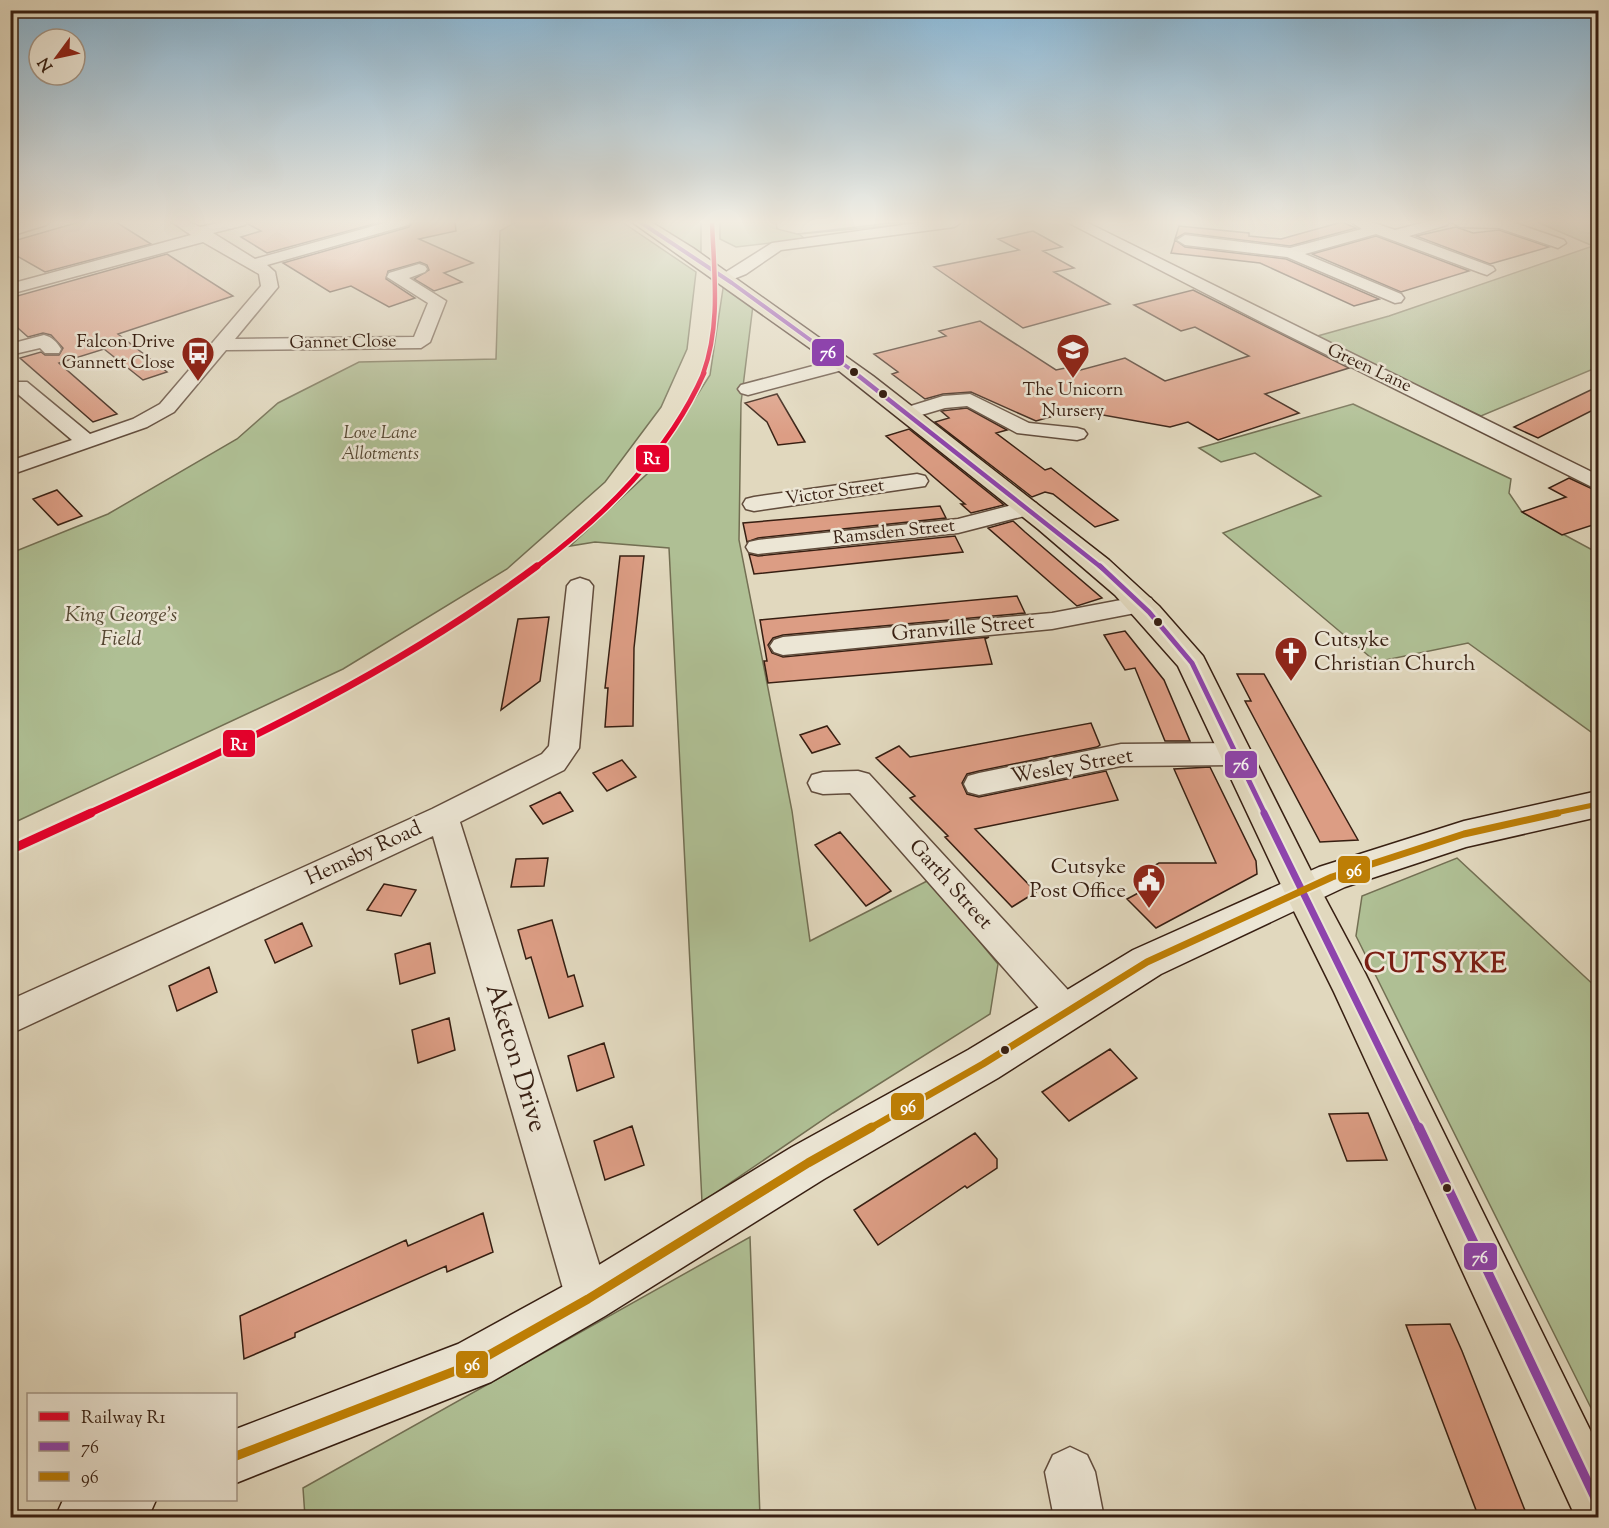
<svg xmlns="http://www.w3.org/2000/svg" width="1609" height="1528" viewBox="0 0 1609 1528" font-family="'Sorts Mill Goudy',serif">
  <rect width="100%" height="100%" fill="#e1d8be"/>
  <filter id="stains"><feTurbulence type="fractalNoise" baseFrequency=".00333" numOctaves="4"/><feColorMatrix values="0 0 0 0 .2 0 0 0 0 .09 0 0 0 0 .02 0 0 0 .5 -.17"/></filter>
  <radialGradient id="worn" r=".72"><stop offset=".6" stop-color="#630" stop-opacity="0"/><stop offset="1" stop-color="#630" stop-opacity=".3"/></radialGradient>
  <path fill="#afbf94" stroke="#736f53" stroke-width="1.5" d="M516 222H622L696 272 687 349 661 407 605 482 507 569 343 669 11 824V553L108 514 237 439 278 403 359 362 496 359 500 231Z
    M651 222H701V256Z
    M720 222H776L777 229 797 234 899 222H930L799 234 805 239 736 247 720 239Z
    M1537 222H1598V367L1481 416 1314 337 1389 316 1593 246Z
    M724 282 753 305 741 403 739 540 792 811 810 941 929 880 998 964 990 1014 833 1113 702 1202 669 548 595 542 570 546 647 474 710 375Z
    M1353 404 1511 479 1509 493 1522 512 1598 553V737L1468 643 1376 662 1223 533 1321 496 1255 453 1221 462 1199 448Z
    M1457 858 1598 989V1422L1356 936 1362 896Z
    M750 1237 760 1517H305L303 1488Z"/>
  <path fill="#dc9d84" stroke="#371f12" stroke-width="1.5" d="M79 222H116L151 244 45 272 10 252V242Z
    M249 222H381L267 253 241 237 261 231 248 224Z
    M413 222H455L456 231 419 239 473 263 444 273 462 282 434 291 414 279 429 270 427 265 420 262 388 271 386 279 415 298 389 307 351 286 330 292 283 263 409 227Z
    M1342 222 1356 228 1290 246 1185 233 1175 239 1179 226 1249 233V236L1281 239Z
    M1456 227 1473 233 1499 230 1549 247 1490 264 1416 236Z
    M1033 231 1062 247 1043 251 1074 268 1054 272 1110 304 1023 328 934 267 1019 250 998 239Z
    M1376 236 1469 271 1401 292 1312 254Z
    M1175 240 1185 247 1286 259 1379 299 1354 306 1260 263 1171 253Z
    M167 254 233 296 118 334 167 372 143 380 104 349 59 363 117 414 93 422 20 358 41 352 45 355H59L63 348 51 335 43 333 28 337 10 321V298Z
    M1193 290 1349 368 1265 394 1299 413 1218 440 1188 422 1170 427 1075 410 1036 421 971 392 943 394 925 399 892 374 898 372 874 354 946 336 939 331 980 321 1056 370 1070 367 1077 371 1125 358 1165 381 1249 356 1195 327 1181 331 1134 305Z
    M1599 386V407L1538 438 1514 427Z
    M777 394 805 442 778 445 767 422 745 403Z
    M967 408 1007 430 996 433 1045 470 1051 468 1118 520 1095 527 1053 494 1045 492 1032 497 935 422 949 418 941 411Z
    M909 429 1004 505 971 513 961 504H965L886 436Z
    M1569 478 1599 492V523L1562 535 1522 512 1566 497 1549 488Z
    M57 490 82 516 58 525 33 499Z
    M940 506 946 518 758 538 747 542 743 523Z
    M1013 521 1025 532 1102 598 1077 606 988 528Z
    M955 536 963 552 754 574 749 554 758 556Z
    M620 556H644L634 648 633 726 605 727 608 688H605Z
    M1017 596 1025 613 783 635 773 638 768 645 772 653 783 657 989 637 985 639 992 664 768 683 764 661H767L760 620Z
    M549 617 540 681 501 710 518 619Z
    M1125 631 1164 680 1190 741H1165L1135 668 1125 670 1104 635Z
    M1237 674H1264L1358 840 1320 842 1245 701H1251Z
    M1091 723 1100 745 1097 747 979 771 967 774 962 783 967 794 979 797 1106 771 1118 800 975 829 1036 892 1012 907 945 837 948 836 910 798 915 796 876 758 899 746 910 757Z
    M827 726 840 744 812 753 800 735Z
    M622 760 636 777 607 791 593 773Z
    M1210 767 1256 861 1257 874 1156 928 1127 899 1155 884 1143 872 1159 863H1216L1174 769Z
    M560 792 573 811 543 824 530 806Z
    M840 832 891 891 866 906 815 845Z
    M548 858 544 886 511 887 516 859Z
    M384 884 416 890 401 916 367 910Z
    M552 920 568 977 574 975 583 1006 549 1018 531 957 526 959 518 930Z
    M302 923 312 946 275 963 265 940Z
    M430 943 435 973 400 984 395 954Z
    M209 967 217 992 177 1011 169 986Z
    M449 1018 455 1050 418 1063 412 1030Z
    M604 1043 614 1077 577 1091 568 1056Z
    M1110 1049 1137 1078 1069 1121 1042 1092Z
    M1368 1113 1387 1160 1347 1161 1329 1114Z
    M632 1126 644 1165 605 1180 594 1141Z
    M975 1133 997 1159V1168L967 1188 965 1186 878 1245 854 1210Z
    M483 1213 493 1252 447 1272 446 1266 295 1333V1337L244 1359 240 1316 406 1240 408 1246Z
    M1450 1324 1462 1351 1528 1518H1479L1406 1325Z"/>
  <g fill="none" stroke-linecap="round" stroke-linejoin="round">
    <defs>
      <path id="minor" d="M26 222H49L46 225 10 236V226Z
        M172 222H189L200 227 223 222H247L245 225 213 233 255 259 388 222H411L408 225 267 265 275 272 278 287 235 339 414 337 428 303 387 277 389 273 419 264 425 266 427 269 425 272 409 278 446 301 430 342 421 348 226 350 174 412 147 427 10 475V461L72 440 13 390 10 386 13 382H27L90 434 133 419 160 404 261 286 259 274 203 242 10 294V284L191 235Z
        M924 222H962L954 227 781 250 746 274 726 282 718 277 772 243Z
        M1067 222H1086L1598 475V490L1265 324Z
        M1351 222H1371L1395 230 1426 222H1449L1447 225 1409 236 1493 267 1495 270 1487 275 1481 273 1376 234 1305 254 1401 294 1404 298 1401 302 1395 303 1287 257 1185 245 1177 240 1185 235 1290 248 1362 229Z
        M1452 222H1512L1564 240 1566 243 1558 248 1499 228 1460 227Z
        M44 335C52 337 57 342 61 349L59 353H45L40 348 10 355V344Z
        M843 358 850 360 853 364 850 368 748 395 741 393 738 389 741 385Z
        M970 394 1029 423 1077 428 1084 430 1087 434 1084 438 1077 440 1017 433 967 406 945 408 908 419 901 417 898 413 901 409 943 396Z
        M917 474 925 476 928 481 925 486 754 511 746 509 743 504 746 499 754 497Z
        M1028 501 1036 503 1039 508 1036 513 958 533 758 554 749 552 746 547 749 542 758 540 958 519Z
        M580 578 589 581 593 586 579 748 564 770 460 822 610 1299 604 1315 588 1321 572 1315 566 1299 433 836 10 1034V1000L432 809 542 754 549 746 567 586 571 581Z
        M1142 596 1151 598 1155 604 1151 610 1052 629 783 655 774 652 770 646 774 640 783 637 1052 613Z
        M1237 743 1248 747 1252 754 1248 761 1237 765 1121 766 979 795 968 792 964 784 968 776 979 773 1121 744Z
        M858 771 869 774 1079 1002 1084 1013 1079 1024 1066 1029 1053 1024 850 793 823 794 812 791 808 783 812 775 823 772Z
        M1070 1447 1087 1455 1095 1472 1104 1518H1054L1045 1472 1053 1455Z"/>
      <path id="secondary" d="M1598 791V817L1466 847 1345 887 1161 974 998 1078 824 1179 605 1316 491 1382 236 1483V1429L458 1344 571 1282 792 1147 968 1050 1133 950 1319 867 1464 821Z
        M63 1500H156L148 1518H55Z"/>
      <path id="primary" d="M632 222H651L693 248 873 376 1109 560 1159 606 1203 656 1317 883 1365 973 1598 1446V1518H1576L1334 992 1283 889 1178 666 1115 595 1038 529 814 351Z"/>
    </defs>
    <use href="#minor" stroke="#624d3d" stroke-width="3"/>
    <use href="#secondary" stroke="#371f12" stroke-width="3"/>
    <use href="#primary" stroke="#371f12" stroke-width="3"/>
    <use href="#minor" fill="#ece6d5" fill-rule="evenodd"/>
    <use href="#secondary" fill="#ece6d5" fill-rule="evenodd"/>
    <use href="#primary" fill="#e1d8be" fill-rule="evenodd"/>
    <defs>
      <path id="bus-1-far4" d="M640 222 732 283 857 374"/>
      <path id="bus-1-far3" d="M855 373 1102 568"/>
      <path id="bus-1-far2" d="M1100 566 1149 612 1192 663 1265 814"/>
      <path id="bus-1-far1" d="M1264 813 1419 1129"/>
      <path id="bus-1" d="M1419 1127 1598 1504"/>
      <path id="bus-2-far2" d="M1551 814 1598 804"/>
      <path id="bus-2-far1" d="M869 1129 983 1064 1147 962 1332 877 1464 834 1558 813"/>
      <path id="bus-2" d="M236 1456 473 1364 588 1299 808 1163 872 1127"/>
    </defs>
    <use href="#bus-1-far4" stroke="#ece6d5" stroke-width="6"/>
    <use href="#bus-1-far3" stroke="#ece6d5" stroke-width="8"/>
    <use href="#bus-1-far2" stroke="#ece6d5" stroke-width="10"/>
    <use href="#bus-1-far1" stroke="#ece6d5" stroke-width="11"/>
    <use href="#bus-1" stroke="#ece6d5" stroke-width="14"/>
    <use href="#bus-2-far2" stroke="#ece6d5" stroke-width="10"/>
    <use href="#bus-2-far1" stroke="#ece6d5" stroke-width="11"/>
    <use href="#bus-2" stroke="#ece6d5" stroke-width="14"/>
    <use href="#bus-1-far4" stroke="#8e44ad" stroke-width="4"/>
    <use href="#bus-1-far3" stroke="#8e44ad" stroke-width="4.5"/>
    <use href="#bus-1-far2" stroke="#8e44ad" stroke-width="5"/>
    <use href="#bus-1-far1" stroke="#8e44ad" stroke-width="7"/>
    <use href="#bus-1" stroke="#8e44ad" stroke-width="9"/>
    <use href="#bus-2-far2" stroke="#bd7e05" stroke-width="5"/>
    <use href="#bus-2-far1" stroke="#bd7e05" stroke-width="7"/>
    <use href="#bus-2" stroke="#bd7e05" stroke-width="9"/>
    <defs>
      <path id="rail-1-far3" d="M703 374C721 325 714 273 712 222"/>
      <path id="rail-1-far2" d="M535 568C605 515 668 454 704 373"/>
      <path id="rail-1-far1" d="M88 814C244 743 398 670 537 566"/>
      <path id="rail-1" d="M10 850 91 813"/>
    </defs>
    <use href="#rail-1-far3" stroke="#ece6d5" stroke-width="7"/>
    <use href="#rail-1-far2" stroke="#ece6d5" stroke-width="8"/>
    <use href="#rail-1-far1" stroke="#ece6d5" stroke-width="11"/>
    <use href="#rail-1" stroke="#ece6d5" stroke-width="14"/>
    <use href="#rail-1-far3" stroke="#e4002b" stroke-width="4.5"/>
    <use href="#rail-1-far2" stroke="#e4002b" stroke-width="5"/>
    <use href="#rail-1-far1" stroke="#e4002b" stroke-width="7"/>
    <use href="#rail-1" stroke="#e4002b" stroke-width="9"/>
  </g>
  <linearGradient id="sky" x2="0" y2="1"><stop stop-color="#87b6d6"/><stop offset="0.51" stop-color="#f2ede2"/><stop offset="1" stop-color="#f2ede2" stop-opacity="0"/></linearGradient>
  <rect width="1609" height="435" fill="url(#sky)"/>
  <defs>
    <symbol id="school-pin" viewBox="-11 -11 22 30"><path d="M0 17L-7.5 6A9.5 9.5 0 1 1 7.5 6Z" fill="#8f2418" stroke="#ece6d5"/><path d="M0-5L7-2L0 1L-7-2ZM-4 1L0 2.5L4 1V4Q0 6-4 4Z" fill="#fff"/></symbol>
    <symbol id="bus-pin" viewBox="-11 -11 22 30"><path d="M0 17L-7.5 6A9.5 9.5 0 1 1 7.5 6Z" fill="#8f2418" stroke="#ece6d5"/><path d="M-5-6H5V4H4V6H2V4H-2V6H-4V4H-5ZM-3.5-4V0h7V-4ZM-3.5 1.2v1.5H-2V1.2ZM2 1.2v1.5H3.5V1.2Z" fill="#fff"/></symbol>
    <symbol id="church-pin" viewBox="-11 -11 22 30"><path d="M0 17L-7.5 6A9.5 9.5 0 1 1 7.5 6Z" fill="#8f2418" stroke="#ece6d5"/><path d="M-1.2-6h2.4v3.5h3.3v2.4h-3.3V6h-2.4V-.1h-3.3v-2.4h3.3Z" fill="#fff"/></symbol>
    <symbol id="civic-pin" viewBox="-11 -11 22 30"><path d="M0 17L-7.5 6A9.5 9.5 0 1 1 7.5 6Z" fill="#8f2418" stroke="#ece6d5"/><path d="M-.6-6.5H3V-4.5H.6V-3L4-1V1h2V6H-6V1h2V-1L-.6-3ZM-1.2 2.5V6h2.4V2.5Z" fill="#fff"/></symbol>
  </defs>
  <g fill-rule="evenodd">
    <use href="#school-pin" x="1054" y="331" width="38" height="52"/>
    <use href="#bus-pin" x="179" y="334" width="38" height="52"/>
    <use href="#church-pin" x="1272" y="634" width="38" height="52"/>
    <use href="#civic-pin" x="1130" y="861" width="38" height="52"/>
  </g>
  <g fill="#371f12" stroke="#ece6d5" stroke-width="2">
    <circle cx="854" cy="372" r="5"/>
    <circle cx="883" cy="394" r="5"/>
    <circle cx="1158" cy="622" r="5"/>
    <circle cx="1005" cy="1050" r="5"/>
    <circle cx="1447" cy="1188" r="5"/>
  </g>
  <g text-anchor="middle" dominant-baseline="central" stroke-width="5" stroke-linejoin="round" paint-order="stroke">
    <g font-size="18" fill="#371f12" stroke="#ece6d5" text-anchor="end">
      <text x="175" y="343">Falcon Drive<tspan x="175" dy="21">Gannett Close</tspan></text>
      <text x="1073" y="391" text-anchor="middle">The Unicorn<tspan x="1073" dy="21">Nursery</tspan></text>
    </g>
    <g font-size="18" fill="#371f12" stroke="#ece6d5">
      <text transform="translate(343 343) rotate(-1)">Gannet Close</text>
      <text transform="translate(1369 369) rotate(25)">Green Lane</text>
      <text transform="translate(835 493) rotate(-8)">Victor Street</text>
      <text transform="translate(894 533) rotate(-6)">Ramsden Street</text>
    </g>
    <g font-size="18" font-style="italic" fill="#554732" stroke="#ece6d5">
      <text x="380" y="434">Love Lane<tspan x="380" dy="21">Allotments</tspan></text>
    </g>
    <g font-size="21" font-style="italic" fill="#554732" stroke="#ece6d5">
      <text x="121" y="616">King George's<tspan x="121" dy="24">Field</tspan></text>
    </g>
    <g font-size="21" fill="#371f12" stroke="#ece6d5">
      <text transform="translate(963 629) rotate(-5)">Granville Street</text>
      <text transform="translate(1072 767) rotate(-10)">Wesley Street</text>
      <text transform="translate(364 854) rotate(-25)">Hemsby Road</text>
      <text transform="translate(950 885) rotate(48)">Garth Street</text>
    </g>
    <g font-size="21" fill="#371f12" stroke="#ece6d5" text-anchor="start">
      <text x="1314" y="641">Cutsyke<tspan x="1314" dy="24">Christian Church</tspan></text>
      <text x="1126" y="868" text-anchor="end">Cutsyke<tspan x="1126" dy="24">Post Office</tspan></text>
    </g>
    <g font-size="26" fill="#371f12" stroke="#ece6d5">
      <text transform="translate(515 1058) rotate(73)">Aketon Drive</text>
    </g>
    <g font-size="27" font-weight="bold" letter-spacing="1.5" fill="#7a1f14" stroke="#ece6d5">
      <text x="1436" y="965">CUTSYKE</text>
    </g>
  </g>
  <g stroke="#ece6d5" stroke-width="2">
    <rect x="811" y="338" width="34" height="29" rx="6" fill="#8e44ad"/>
    <rect x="635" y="444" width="35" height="29" rx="6" fill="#e4002b"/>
    <rect x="222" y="729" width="34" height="29" rx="6" fill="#e4002b"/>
    <rect x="1224" y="750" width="34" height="29" rx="6" fill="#8e44ad"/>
    <rect x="1337" y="855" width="34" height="29" rx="6" fill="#bd7e05"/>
    <rect x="890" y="1092" width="35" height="29" rx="6" fill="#bd7e05"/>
    <rect x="1463" y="1242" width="35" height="29" rx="6" fill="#8e44ad"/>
    <rect x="455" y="1350" width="34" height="29" rx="6" fill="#bd7e05"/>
  </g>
  <g font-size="16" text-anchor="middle" font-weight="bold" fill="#fff">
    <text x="828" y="358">76</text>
    <text x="652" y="464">R1</text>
    <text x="239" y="750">R1</text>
    <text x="1241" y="770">76</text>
    <text x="1354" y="876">96</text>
    <text x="908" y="1112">96</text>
    <text x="1480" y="1263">76</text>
    <text x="472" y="1370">96</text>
  </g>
  <rect width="1609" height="1528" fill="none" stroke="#e1d8be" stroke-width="36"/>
  <rect x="12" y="12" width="1585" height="1504" fill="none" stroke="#371f12" stroke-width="3"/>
  <rect x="18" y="18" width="1573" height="1492" fill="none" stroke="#371f12" stroke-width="1.5"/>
  <rect x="27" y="1393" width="210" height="108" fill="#ece6d5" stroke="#a49687" stroke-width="1.5"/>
  <rect x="39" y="1412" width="30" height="9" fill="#e4002b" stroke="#a49687" stroke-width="1.5"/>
  <text x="81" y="1423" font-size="18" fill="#371f12">Railway R1</text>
  <rect x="39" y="1442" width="30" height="9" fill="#8e44ad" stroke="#a49687" stroke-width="1.5"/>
  <text x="81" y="1453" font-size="18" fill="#371f12">76</text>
  <rect x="39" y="1472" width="30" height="9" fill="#bd7e05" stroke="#a49687" stroke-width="1.5"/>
  <text x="81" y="1483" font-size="18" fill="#371f12">96</text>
  <g transform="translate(57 57) rotate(237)"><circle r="28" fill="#ece6d5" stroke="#a49687" stroke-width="1.5"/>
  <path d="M0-4.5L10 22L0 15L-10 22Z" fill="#8f2418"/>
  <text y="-9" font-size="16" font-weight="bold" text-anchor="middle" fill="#371f12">N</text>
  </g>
  <rect width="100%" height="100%" filter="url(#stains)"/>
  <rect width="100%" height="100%" fill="url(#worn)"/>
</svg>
